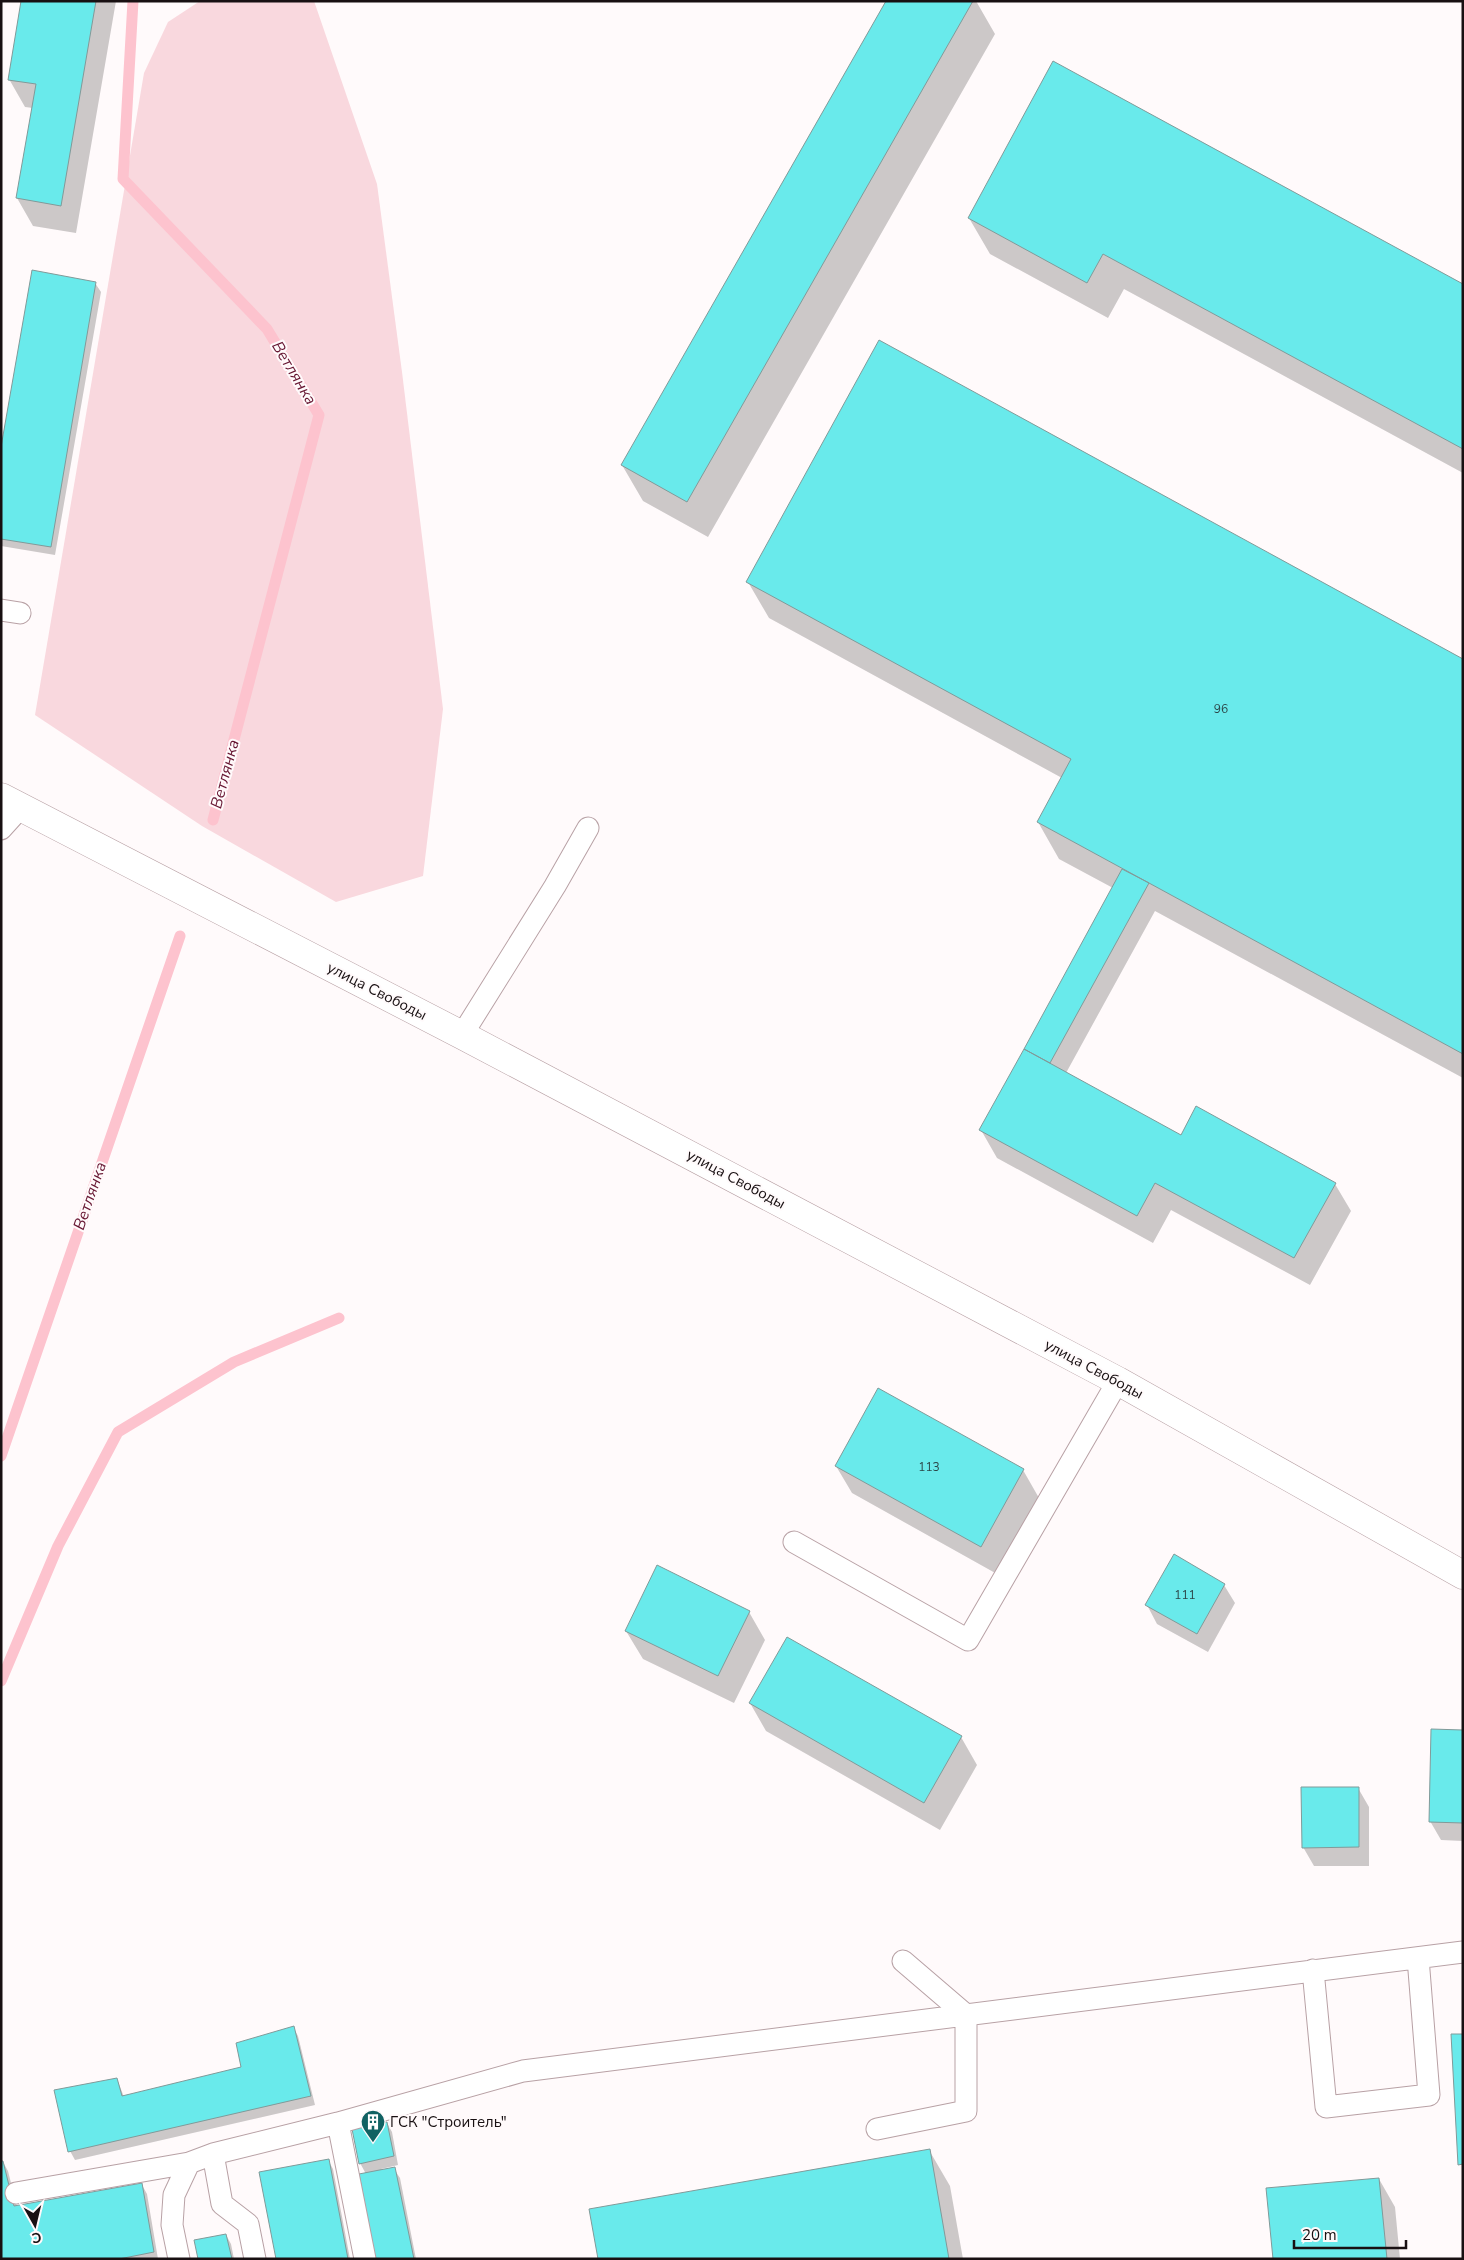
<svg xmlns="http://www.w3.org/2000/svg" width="1464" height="2260" viewBox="0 0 1464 2260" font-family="'Nunito Sans',sans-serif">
  <rect width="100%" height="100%" fill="#fffafb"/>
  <path fill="#f9d8de" d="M200 1H314L377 184 402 372 443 709 423 876 336 902 202 826 35 715 144 73 168 22Z"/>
  <path fill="#0003" d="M23 1H116L76 233 33 226 17 198 33 108 25 107 9 79Z
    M887 1H976L995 34 708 537 643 501 622 465Z
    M969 218 1463 285V473L1124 289 1108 318 990 254Z
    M95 283 101 292 55 555 1 546V455Z
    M748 582 1463 661V1078L1155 911 1066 1073 1181 1136 1335 1184 1351 1211 1310 1285 1171 1210 1153 1243 997 1158 981 1130 1113 888 1059 859 1038 822 1062 778 769 618Z
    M836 1466 1023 1470 1039 1498 997 1574 852 1493Z
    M1224 1585 1235 1603 1208 1652 1157 1624 1147 1605Z
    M749 1612 765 1640 734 1703 643 1659 626 1631Z
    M750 1703 961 1737 977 1765 940 1830 766 1731Z
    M1463 1731V1841L1441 1840 1430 1821Z
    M1358 1788 1369 1807V1866H1314L1303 1847Z
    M293 2027 298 2036 315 2105 75 2160 70 2151 117 2079 124 2097 242 2068Z
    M387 2123 392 2132 398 2165 381 2169 382 2171 394 2169 400 2178 416 2259H376L366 2174 360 2163Z
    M929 2150 950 2186 963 2259H599Z
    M328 2160 333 2169 350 2259H277Z
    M3 2162 8 2171 17 2207 142 2185 147 2194 158 2259H1Z
    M1379 2179 1395 2207 1400 2259H1274Z
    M226 2235 231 2244 234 2259H200Z"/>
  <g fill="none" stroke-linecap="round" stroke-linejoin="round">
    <path stroke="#fdc3ce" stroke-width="11" d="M133 1 123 179 267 329 319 415 213 820
      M1 1456 180 936
      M1 1681 58 1546 118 1432 234 1362 339 1318"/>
  </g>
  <path fill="#69eaeb" stroke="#819a99" d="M21 1H96L61 206 16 198 36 84 8 80Z
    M886 1H973L687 502 621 465Z
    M1053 61 1463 284V449L1103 254 1087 283 968 218Z
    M32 270 96 282 51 547 1 539V447Z
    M879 340 1463 659V1054L1037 822 1071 759 746 582Z
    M1122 869 1149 883 1050 1063 1024 1049Z
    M1024 1049 1181 1135 1196 1106 1336 1183 1294 1258 1155 1183 1137 1216 979 1130Z
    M878 1388 1024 1469 981 1547 835 1466Z
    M1174 1554 1225 1584 1197 1634 1145 1605Z
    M657 1565 750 1611 718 1676 625 1631Z
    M787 1637 962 1736 924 1803 749 1703Z
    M1431 1729 1463 1730V1823L1429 1822Z
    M1301 1787H1359V1847L1302 1848Z
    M294 2026 311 2096 68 2152 54 2090 117 2078 122 2096 241 2067 236 2043Z
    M1451 2034H1463V2164L1458 2165Z
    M387 2122 394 2156 359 2164 352 2129Z
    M930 2149 949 2259H598L589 2209Z
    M329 2159 348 2259H276L259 2172Z
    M1 2161H3L14 2206 142 2183 154 2252 119 2259H1Z
    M395 2167 414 2259H375L359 2174Z
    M1379 2178 1387 2259H1273L1266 2188Z
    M226 2234 232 2259H198L194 2240Z"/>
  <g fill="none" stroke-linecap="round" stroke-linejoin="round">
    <defs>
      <path id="lane" d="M1 610 20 613
        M1 829 20 808
        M462 1035 555 886 588 828
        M794 1542 968 1640 1118 1381
        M1313 1970 1326 2107 1429 2095 1418 1958
        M338 2123 365 2259
        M877 2129 966 2111V2015L903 1961
        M213 2154 222 2204 248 2224 255 2259
        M16 2193 189 2163
        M179 2259 172 2225 174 2195 189 2163 213 2154 338 2123 523 2071 1463 1952"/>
      <path id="secondary" d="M1 797 462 1035 1118 1381 1463 1575"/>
    </defs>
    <use href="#lane" stroke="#b8a1a5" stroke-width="23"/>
    <use href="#secondary" stroke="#b8a1a5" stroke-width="29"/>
    <use href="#lane" stroke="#fff" stroke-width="21"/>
    <use href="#secondary" stroke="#fff" stroke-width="28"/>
  </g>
  <defs>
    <symbol id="building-pin" viewBox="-11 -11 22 30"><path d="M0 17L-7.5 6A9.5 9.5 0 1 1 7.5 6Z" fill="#116263" stroke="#fffafb"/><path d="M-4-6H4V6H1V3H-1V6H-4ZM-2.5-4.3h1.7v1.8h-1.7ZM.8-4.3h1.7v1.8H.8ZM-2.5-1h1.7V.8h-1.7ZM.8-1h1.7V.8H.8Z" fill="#fff"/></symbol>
  </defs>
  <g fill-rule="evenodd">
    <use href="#building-pin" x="359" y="2108" width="28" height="38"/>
  </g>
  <g text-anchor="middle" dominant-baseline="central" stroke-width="4" stroke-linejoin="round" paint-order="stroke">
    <g font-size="12" fill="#2c4648">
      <text x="1221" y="709">96</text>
      <text x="929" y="1467">113</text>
      <text x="1185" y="1595">111</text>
    </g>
    <g font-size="15" fill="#181012" stroke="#fffafb">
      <text transform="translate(377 991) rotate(27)">улица Свободы</text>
      <text transform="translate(736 1179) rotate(28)">улица Свободы</text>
      <text transform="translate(1094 1369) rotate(28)">улица Свободы</text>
    </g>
    <g font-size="15" fill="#181012" stroke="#fffafb" text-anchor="start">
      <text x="390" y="2122">ГСК "Строитель"</text>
    </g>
    <g font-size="16" font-style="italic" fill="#661531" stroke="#fffafb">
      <text transform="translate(294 373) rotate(59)">Ветлянка</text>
      <text transform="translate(225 774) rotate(-75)">Ветлянка</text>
      <text transform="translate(90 1196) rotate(-71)">Ветлянка</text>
    </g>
  </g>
  <rect width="1464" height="2260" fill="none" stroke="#181012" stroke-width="5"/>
  <g transform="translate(35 2225) rotate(172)" stroke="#fffafb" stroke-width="4" paint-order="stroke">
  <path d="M0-4L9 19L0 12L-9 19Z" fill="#181012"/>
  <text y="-8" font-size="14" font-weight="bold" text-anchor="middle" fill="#181012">С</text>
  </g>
  <path d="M1294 2240v8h112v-8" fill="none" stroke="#181012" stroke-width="2.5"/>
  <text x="1302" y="2240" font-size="15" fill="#181012" stroke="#fffafb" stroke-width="4" paint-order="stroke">20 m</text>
</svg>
